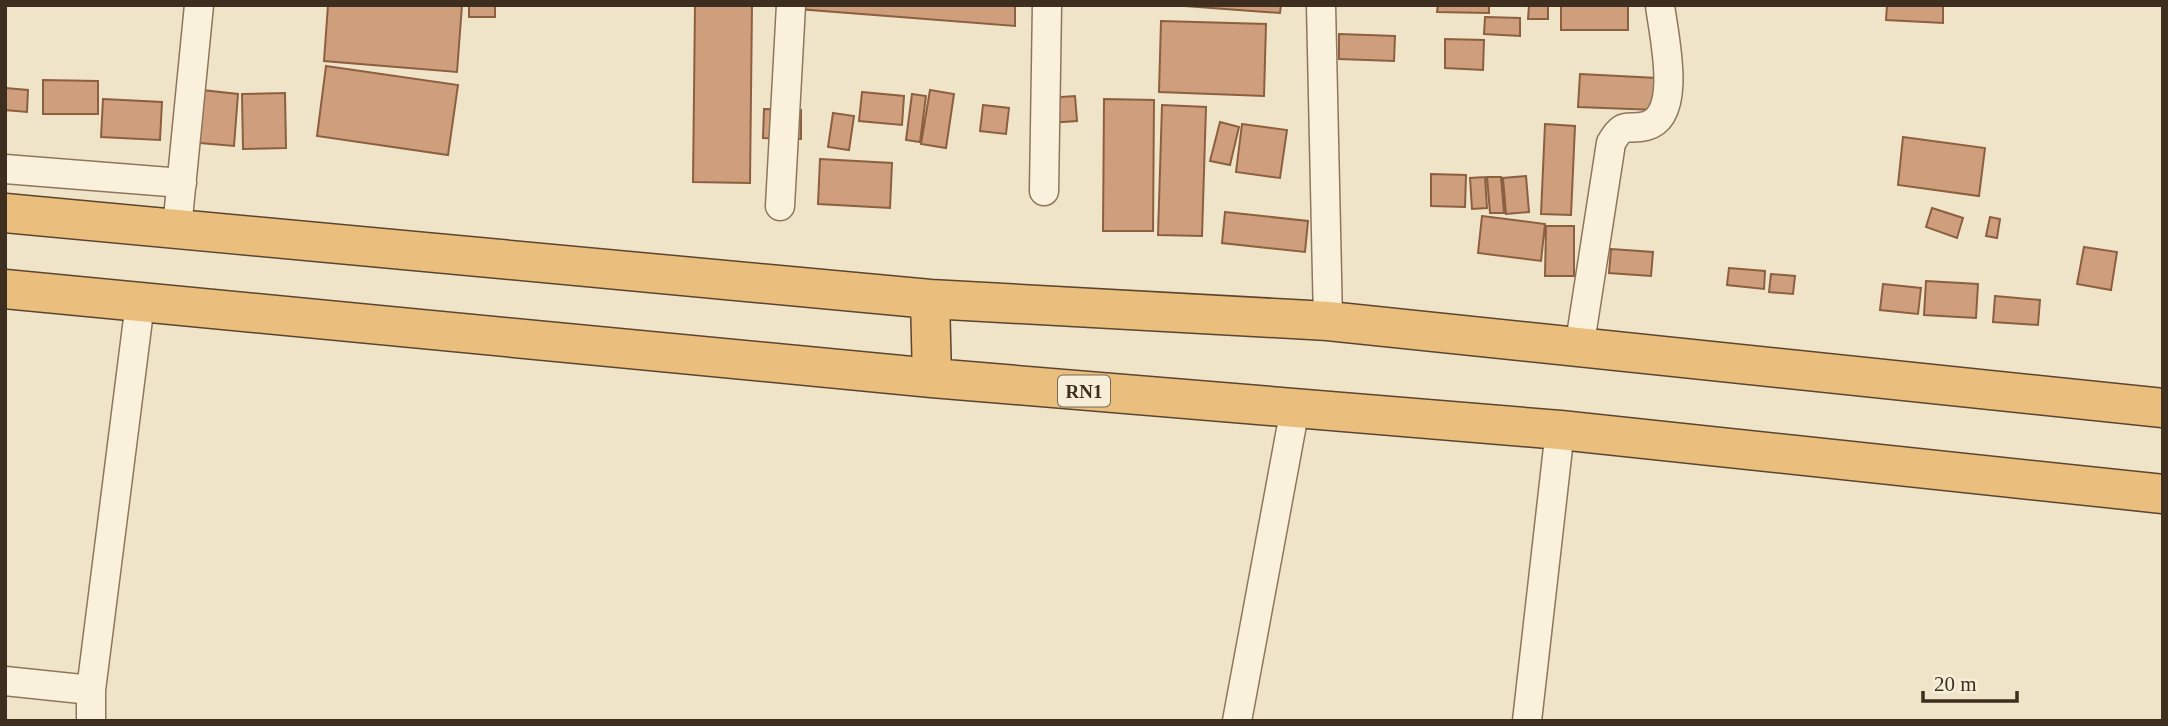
<svg xmlns="http://www.w3.org/2000/svg" width="2168" height="726" viewBox="0 0 2168 726" font-family="Georgia,serif">
  <rect width="100%" height="100%" fill="#f0e4c8"/>
  <path fill="#cf9f7d" stroke="#8d5f41" stroke-width="2" d="M328 5H462L457 72 324 61Z
    M469 5H495V17H469Z
    M695 5H752L750 183 693 182Z
    M799 5H1015V26L798 9Z
    M1171 5H1281L1280 13Z
    M1438 5H1489V13L1437 12Z
    M1529 5H1548V19H1528Z
    M1561 5H1628V30H1561Z
    M1887 5H1943V23L1886 20Z
    M1485 17 1520 18V36L1484 34Z
    M1161 21 1266 24 1264 96 1159 92Z
    M1339 34 1395 36 1394 61 1339 59Z
    M1445 39 1484 40 1483 70 1445 68Z
    M326 66 458 85 448 155 317 136Z
    M1580 74 1657 78 1656 110 1578 107Z
    M43 80 98 81V114H43Z
    M5 88 28 90 27 112 5 110Z
    M193 89 238 94 234 146 189 142Z
    M930 90 954 94 946 148 921 144Z
    M862 92 904 96 902 125 859 121Z
    M285 93 286 148 243 149 242 94Z
    M912 94 926 96 920 142 906 140Z
    M1075 96 1077 121 1049 123 1047 98Z
    M103 99 162 102 160 140 101 137Z
    M1104 99 1154 100 1153 231H1103Z
    M983 105 1009 108 1006 134 980 131Z
    M1162 105 1206 107 1202 236 1158 235Z
    M764 109 801 110V139L763 138Z
    M833 113 854 116 849 150 828 147Z
    M1220 122 1239 127 1230 165 1210 161Z
    M1242 124 1287 130 1280 178 1236 172Z
    M1545 124 1575 126 1571 215 1541 214Z
    M1903 137 1985 148 1979 196 1898 185Z
    M820 159 892 163 890 208 818 204Z
    M1431 174 1466 175 1465 207 1431 206Z
    M1526 176 1529 212 1506 214 1503 178Z
    M1485 177 1487 208 1472 209 1470 178Z
    M1487 177H1501L1504 213H1490Z
    M1932 208 1963 218 1957 238 1926 227Z
    M1225 212 1308 221 1305 252 1222 243Z
    M1482 216 1545 224 1541 261 1478 253Z
    M1990 217 2000 219 1997 238 1986 236Z
    M1546 226H1574V276H1545Z
    M2084 247 2117 252 2111 290 2077 284Z
    M1611 249 1653 252 1651 276 1609 273Z
    M1729 268 1765 271 1764 289 1727 285Z
    M1771 274 1795 276 1793 294 1769 292Z
    M1926 281 1978 284 1976 318 1924 315Z
    M1883 284 1921 288 1918 314 1880 310Z
    M1995 296 2040 300 2038 325 1993 322Z"/>
  <g fill="none" stroke-linecap="round" stroke-linejoin="round">
    <defs>
      <path id="minor" d="M1321 5 1328 321
        M5 169 182 183
        M1044 191 1047 5
        M780 206 791 5
        M177 228 199 5
        M1579 349 1611 143C1624 120 1627 131 1646 126 1684 116 1663 33 1660 5
        M5 681 91 690
        M91 721V690L140 303
        M1237 721 1295 408
        M1527 721 1560 430"/>
      <path id="trunk" d="M5 213 930 299 1328 321 2163 408
        M5 289 932 378 1560 430 2163 494
        M930 299 932 378"/>
    </defs>
    <use href="#minor" stroke="#8d765c" stroke-width="31"/>
    <use href="#trunk" stroke="#5b4430" stroke-width="41"/>
    <use href="#minor" stroke="#faf1dc" stroke-width="28"/>
    <use href="#trunk" stroke="#eabe7c" stroke-width="38"/>
  </g>
  <g text-anchor="middle" dominant-baseline="central" stroke-width="6" stroke-linejoin="round" paint-order="stroke">
    <rect fill="#f7eed8" stroke="#756857" stroke-width="2" x="1058" y="375.5" width="52" height="31" rx="5"/>
    <g font-size="19" font-weight="bold" fill="#3d2e20">
      <text x="1084" y="391">RN1</text>
    </g>
  </g>
  <rect width="2168" height="726" fill="none" stroke="#3d2e20" stroke-width="14"/>
  <path d="M1923 691v10h94v-10" fill="none" stroke="#3d2e20" stroke-width="3.5"/>
  <text x="1934" y="691" font-size="21" fill="#3d2e20" stroke="#f7eed8" stroke-width="5" paint-order="stroke">20 m</text>
</svg>
